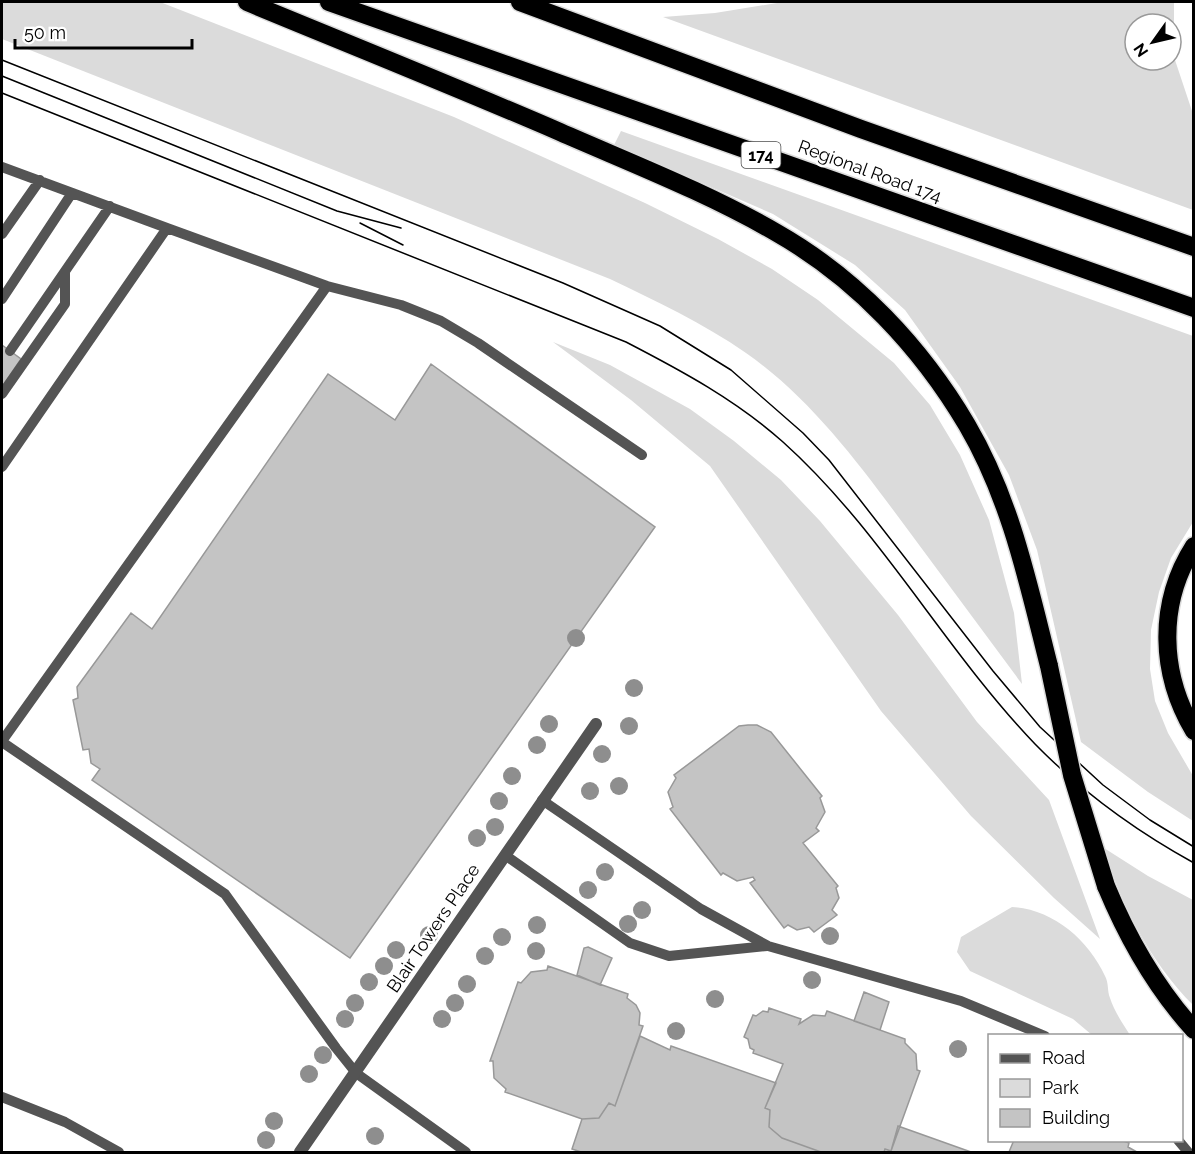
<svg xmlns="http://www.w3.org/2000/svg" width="1195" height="1154" viewBox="0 0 1195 1154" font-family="Raleway,sans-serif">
  <rect width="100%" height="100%" fill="#fff"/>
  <path fill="#dbdbdb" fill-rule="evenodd" d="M2 2H160L454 117 645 203 718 239 772 269 818 300 894 363 930 405 960 455 989 520 1014 613 1022 684C985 634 948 584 911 534 862 468 813 400 746 353 703 323 656 301 610 279L2 39Z
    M783 2H1174V57L1193 114V210L663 17 715 13ZM1135 24H1171V60H1135Z
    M621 131 1193 336V522L1171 558 1159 592 1151 630 1150 669 1155 701 1168 733 1193 776V821L1148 792 1081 742 1037 550 1009 475 960 387 905 310 855 265 773 214 614 145Z
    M553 342 610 365 690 409 734 441 781 480 820 521 898 615 977 722 1049 800 1100 939 1054 898 971 816 881 711 710 466 631 400Z
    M1104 848 1148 876 1193 900V1005C1151 963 1121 905 1104 848Z
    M1012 907C1052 909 1088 939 1105 976 1109 983 1107 991 1110 998 1114 1011 1123 1024 1130 1035H1092L1073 1019 970 971 957 952 961 937Z"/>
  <path fill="#c4c4c4" stroke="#989898" stroke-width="1.5" d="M2 345 21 359 2 387Z
    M431 364 655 527 350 958 92 780 100 769 91 763 89 749 83 750 73 700 78 698 77 687 131 613 152 629 328 374 395 420Z
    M748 725H757L771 732 822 796 820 798 825 812 816 828 819 831 803 843 838 886 836 888 839 898 832 910 837 915 814 932 809 927 797 930 788 925 784 928 750 883 755 880 753 877 737 881 723 873 721 875 670 809 673 807 668 792 676 778 674 775 739 726Z
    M588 947 612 958 600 985 577 975 584 948Z
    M548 966 628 994 627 998 636 1005 640 1013 639 1025 643 1026 615 1106 609 1103 599 1118 582 1119 505 1092 506 1089 494 1078 493 1061H490L518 982 521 983 531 972 547 970Z
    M864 992 889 1002 880 1030 854 1021Z
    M769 1008 801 1019 799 1024 813 1015 825 1016 827 1011 905 1039V1043L916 1054 917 1070 920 1071 891 1151 885 1149 884 1152H821L782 1138 769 1127 770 1110 765 1108 783 1064 753 1053 754 1050 750 1048 748 1039 744 1037 753 1015 756 1016 763 1011 768 1012Z
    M640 1036 670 1050 671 1046 776 1083 765 1108 770 1110 769 1127 782 1138 821 1152H581L572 1149 582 1119 599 1118 609 1103 615 1106Z
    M898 1126 971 1152H884L885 1149 891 1151Z
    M1014 1140H1121L1129 1143 1128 1147 1137 1152H1009Z"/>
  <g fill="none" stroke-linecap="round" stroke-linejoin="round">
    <defs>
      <path id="highway" d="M247 2C351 45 456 87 560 132 633 164 708 193 777 233 856 278 921 347 967 425 1011 500 1028 583 1049 666
        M329 2 1194 308
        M520 2 861 129 1194 247
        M1194 546C1157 604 1160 674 1194 731
        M1106 886C1128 939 1156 988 1194 1030"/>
    </defs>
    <use href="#highway" stroke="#dbdbdb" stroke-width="21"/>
    <path stroke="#545454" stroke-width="10" d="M2 167 167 228
      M2 234 40 180
      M2 299 72 193
      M10 351 110 206
      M2 394 65 304V272
      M2 467 167 228 327 286 401 305 441 321 478 343 642 455
      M2 741 327 286
      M2 742 225 894 336 1048 356 1073 466 1152
      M542 800 701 909 768 946 961 1001 1045 1036
      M505 855 630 943 669 956 767 946
      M2 1097 65 1122 119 1152
      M1178 1140 1188 1152"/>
    <path stroke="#545454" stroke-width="12" d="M300 1152 596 724"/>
    <use href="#highway" stroke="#000" stroke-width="18"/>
    <path stroke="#000" stroke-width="1.5" d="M2 60 563 283 660 326 731 370 803 433 829 460 993 671 1040 727 1103 785 1150 820 1194 847
      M2 76 337 211 401 228
      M2 93 626 342C682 371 736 400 783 442 881 530 944 649 1035 744 1081 791 1136 831 1194 863
      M360 223 403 245"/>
    <defs>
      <path id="highway-bridge" d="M1049 666 1072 775 1106 886"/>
    </defs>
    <use href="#highway-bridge" stroke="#dbdbdb" stroke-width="21" stroke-linecap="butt"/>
    <use href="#highway-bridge" stroke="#000" stroke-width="18"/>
  </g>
  <g fill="#8e8e8e">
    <circle cx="576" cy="638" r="9"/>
    <circle cx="634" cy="688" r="9"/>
    <circle cx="549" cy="724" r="9"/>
    <circle cx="629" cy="726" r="9"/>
    <circle cx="537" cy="745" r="9"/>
    <circle cx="602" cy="754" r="9"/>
    <circle cx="512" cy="776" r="9"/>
    <circle cx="619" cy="786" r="9"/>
    <circle cx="590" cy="791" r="9"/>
    <circle cx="499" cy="801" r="9"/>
    <circle cx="495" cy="827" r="9"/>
    <circle cx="477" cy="838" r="9"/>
    <circle cx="605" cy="872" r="9"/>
    <circle cx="588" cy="890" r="9"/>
    <circle cx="642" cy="910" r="9"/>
    <circle cx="628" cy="924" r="9"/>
    <circle cx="537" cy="925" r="9"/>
    <circle cx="429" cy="935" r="9"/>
    <circle cx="830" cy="936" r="9"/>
    <circle cx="502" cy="937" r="9"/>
    <circle cx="396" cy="950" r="9"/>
    <circle cx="536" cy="951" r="9"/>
    <circle cx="485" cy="956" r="9"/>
    <circle cx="384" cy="966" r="9"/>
    <circle cx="812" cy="980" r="9"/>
    <circle cx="369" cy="982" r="9"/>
    <circle cx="467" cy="984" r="9"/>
    <circle cx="715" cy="999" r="9"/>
    <circle cx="355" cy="1003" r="9"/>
    <circle cx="455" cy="1003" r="9"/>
    <circle cx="345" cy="1019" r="9"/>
    <circle cx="442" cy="1019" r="9"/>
    <circle cx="676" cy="1031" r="9"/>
    <circle cx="958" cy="1049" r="9"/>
    <circle cx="323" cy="1055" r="9"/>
    <circle cx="309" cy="1074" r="9"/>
    <circle cx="274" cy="1121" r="9"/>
    <circle cx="375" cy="1136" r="9"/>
    <circle cx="266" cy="1140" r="9"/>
  </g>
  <g text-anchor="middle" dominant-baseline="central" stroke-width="5" stroke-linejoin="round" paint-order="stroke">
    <rect fill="#fff" stroke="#4c4c4c" stroke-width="1.5" x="741.5" y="142" width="39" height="26" rx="4.5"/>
    <g font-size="16" font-weight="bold" fill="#000">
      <text x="761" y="155">174</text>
    </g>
    <g font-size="18" fill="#000" stroke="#fff">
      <text transform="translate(870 171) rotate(20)">Regional Road 174</text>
      <text transform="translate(433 928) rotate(-56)">Blair Towers Place</text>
    </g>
  </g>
  <rect width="1195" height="1154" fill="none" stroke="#000000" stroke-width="6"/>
  <rect x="988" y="1034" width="195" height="108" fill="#ffffff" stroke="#999999" stroke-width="1.5"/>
  <rect x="1000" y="1054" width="30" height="9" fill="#545454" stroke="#999999" stroke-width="1.5"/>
  <text x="1042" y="1064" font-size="18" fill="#000000">Road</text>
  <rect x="1000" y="1079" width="30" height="18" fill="#dbdbdb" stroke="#999999" stroke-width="1.5"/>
  <text x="1042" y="1094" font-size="18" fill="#000000">Park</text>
  <rect x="1000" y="1109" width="30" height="18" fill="#c4c4c4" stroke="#999999" stroke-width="1.5"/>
  <text x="1042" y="1124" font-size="18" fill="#000000">Building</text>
  <g transform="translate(1153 42) rotate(236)"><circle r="28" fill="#ffffff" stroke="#999999" stroke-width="1.5"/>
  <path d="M0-4.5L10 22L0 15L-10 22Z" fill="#000000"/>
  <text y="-9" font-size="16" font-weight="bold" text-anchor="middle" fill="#000000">N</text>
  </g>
  <path d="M15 39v9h177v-9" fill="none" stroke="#000000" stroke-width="3"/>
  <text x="24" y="39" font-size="18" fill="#000000" stroke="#ffffff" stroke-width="4.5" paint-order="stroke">50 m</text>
</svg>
